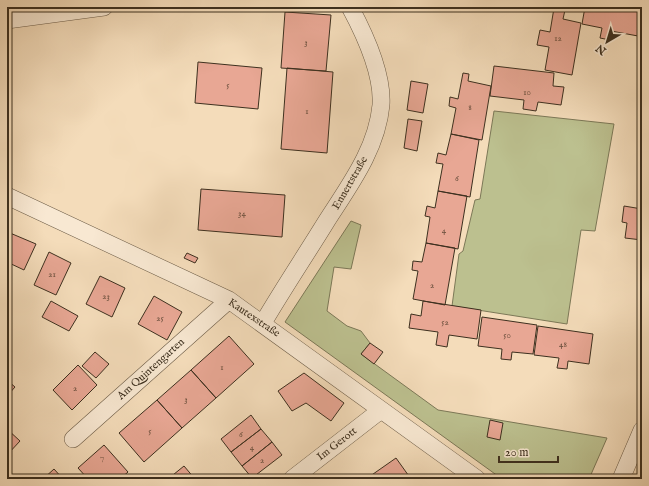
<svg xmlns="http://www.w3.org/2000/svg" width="649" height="486" viewBox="0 0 649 486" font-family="'IM FELL English',serif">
  <rect width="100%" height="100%" fill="#f4dcba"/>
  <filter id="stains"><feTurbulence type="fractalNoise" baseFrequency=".005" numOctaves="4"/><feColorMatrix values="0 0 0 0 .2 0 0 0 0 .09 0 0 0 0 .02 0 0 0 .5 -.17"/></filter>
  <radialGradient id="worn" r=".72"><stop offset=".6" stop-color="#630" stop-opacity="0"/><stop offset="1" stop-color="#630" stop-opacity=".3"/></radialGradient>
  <path fill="#bcc08f" stroke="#7c7857" d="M494 111 614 124 595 231 581 230 567 324 452 306 459 254 463 251 475 200 480 199Z
    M351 221 361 225 351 269 334 267 327 311 347 326 361 331 370 343 361 354 438 410 607 438 589 479H502L285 322Z"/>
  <path fill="#e8a794" stroke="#3d301f" d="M585 7H642L638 36 611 31 610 40 600 38 602 28 582 24Z
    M554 8 565 10 563 19 581 23 572 75 545 70 549 47 537 45 540 30 550 32Z
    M285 12 331 15 326 71 281 68Z
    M198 62 262 68 258 109 195 103Z
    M494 66 554 73 553 86 564 87 561 105 538 102 536 111 523 109 524 100 490 96Z
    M287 68 333 72 327 153 281 149Z
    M463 73 469 74 468 81 491 86 482 140 451 134 456 108 449 106 450 97 458 99Z
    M411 81 428 84 423 113 407 110Z
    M408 119 422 121 417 151 404 148Z
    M451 134 479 140 470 197 438 191 443 164 436 163 438 153 446 155Z
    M201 189 285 195 282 237 198 230Z
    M438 191 467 196 458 249 426 243 430 217 425 216 427 206 435 208Z
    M624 206 642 209V240L625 238 627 223 622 222Z
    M10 233 36 244 24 270 7 262V240Z
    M426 243 455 248 445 305 413 299 418 271 412 270 413 261 422 262Z
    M49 252 71 263 56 295 34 285Z
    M187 253 198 258 195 263 184 258Z
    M100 276 125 288 112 317 86 304Z
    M154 296 182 312 167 340 138 324Z
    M51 301 78 316 69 331 42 317Z
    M423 301 481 310 477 339 449 335 447 347 436 345 438 332 409 328 411 314 421 316Z
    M482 317 537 325 533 354 512 352 511 360 501 359 502 349 478 346Z
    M538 326 593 334 589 364 568 361 567 369 557 368 559 358 534 355Z
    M229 336 254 364 216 398 191 370Z
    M370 343 383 352 374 364 361 354Z
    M95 352 109 364 96 378 82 366Z
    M78 365 97 385 72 410 53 390Z
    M191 370 216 398 182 428 157 400Z
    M304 373 344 403 331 421 306 403 292 411 278 391Z
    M8 381 15 387 7 396V382Z
    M157 400 182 428 144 462 119 433Z
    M251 415 261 429 231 452 221 439Z
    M490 420 503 423 500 440 487 437Z
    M7 429 20 441 7 455Z
    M261 429 272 442 242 466 231 452Z
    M272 442 282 455 252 478 242 466Z
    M104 445 128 472 120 479H88L78 468Z
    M396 458 411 479H366Z
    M184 466 195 479H168Z
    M54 469 63 479H43Z"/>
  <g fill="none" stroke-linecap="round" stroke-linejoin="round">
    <defs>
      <path id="minor" d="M7 20 104 7
        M7 196 229 300 477 479
        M263 323C283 289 305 256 326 222 349 186 377 149 381 105 383 74 364 33 350 7
        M73 439 229 300
        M292 479 381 410
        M621 479 642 430"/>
    </defs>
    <use href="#minor" stroke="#6b5b46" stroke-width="18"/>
    <use href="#minor" stroke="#f8e8d2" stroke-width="17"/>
  </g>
  <g text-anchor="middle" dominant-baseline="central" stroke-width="3.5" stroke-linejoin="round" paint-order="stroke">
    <g font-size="9" fill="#684e3c">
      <text x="558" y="38">12</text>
      <text x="306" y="42">3</text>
      <text x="228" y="85">5</text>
      <text x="527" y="92">10</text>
      <text x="470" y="107">8</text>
      <text x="307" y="111">1</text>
      <text x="457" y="178">6</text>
      <text x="242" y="213">34</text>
      <text x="444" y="230">4</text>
      <text x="52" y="274">21</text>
      <text x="432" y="285">2</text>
      <text x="106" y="296">23</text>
      <text x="160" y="318">25</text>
      <text x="445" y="322">52</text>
      <text x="507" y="335">50</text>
      <text x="563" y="344">48</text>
      <text x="222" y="367">1</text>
      <text x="75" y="388">2</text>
      <text x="186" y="399">3</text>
      <text x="150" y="431">5</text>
      <text x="241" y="434">6</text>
      <text x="252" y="447">4</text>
      <text x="102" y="457">7</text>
      <text x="262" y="460">2</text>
    </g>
    <g font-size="11" fill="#3d301f" stroke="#f8e8d2">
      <text transform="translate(350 183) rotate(-60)">Ennertstraße</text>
      <text transform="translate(254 318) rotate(34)">Kautexstraße</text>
      <text transform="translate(151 369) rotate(-42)">Am Quintengarten</text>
      <text transform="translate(337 444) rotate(-38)">Im Gerott</text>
    </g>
  </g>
  <rect width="649" height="486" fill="none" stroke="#f4dcba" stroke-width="24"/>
  <rect x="8" y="8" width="633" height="470" fill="none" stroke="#3d301f" stroke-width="2"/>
  <rect x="12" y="12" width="625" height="462" fill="none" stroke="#3d301f"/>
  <g transform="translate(607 42) rotate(218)" stroke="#f8e8d2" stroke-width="3" paint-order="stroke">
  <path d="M0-3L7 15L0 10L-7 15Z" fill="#3d301f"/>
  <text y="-6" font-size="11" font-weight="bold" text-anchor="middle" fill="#3d301f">N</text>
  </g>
  <path d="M499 456v6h59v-6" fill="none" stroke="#3d301f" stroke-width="2"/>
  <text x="505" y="456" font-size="12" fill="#3d301f" stroke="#f8e8d2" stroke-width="3" paint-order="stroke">20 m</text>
  <rect width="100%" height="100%" filter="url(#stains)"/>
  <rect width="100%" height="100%" fill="url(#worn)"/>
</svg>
